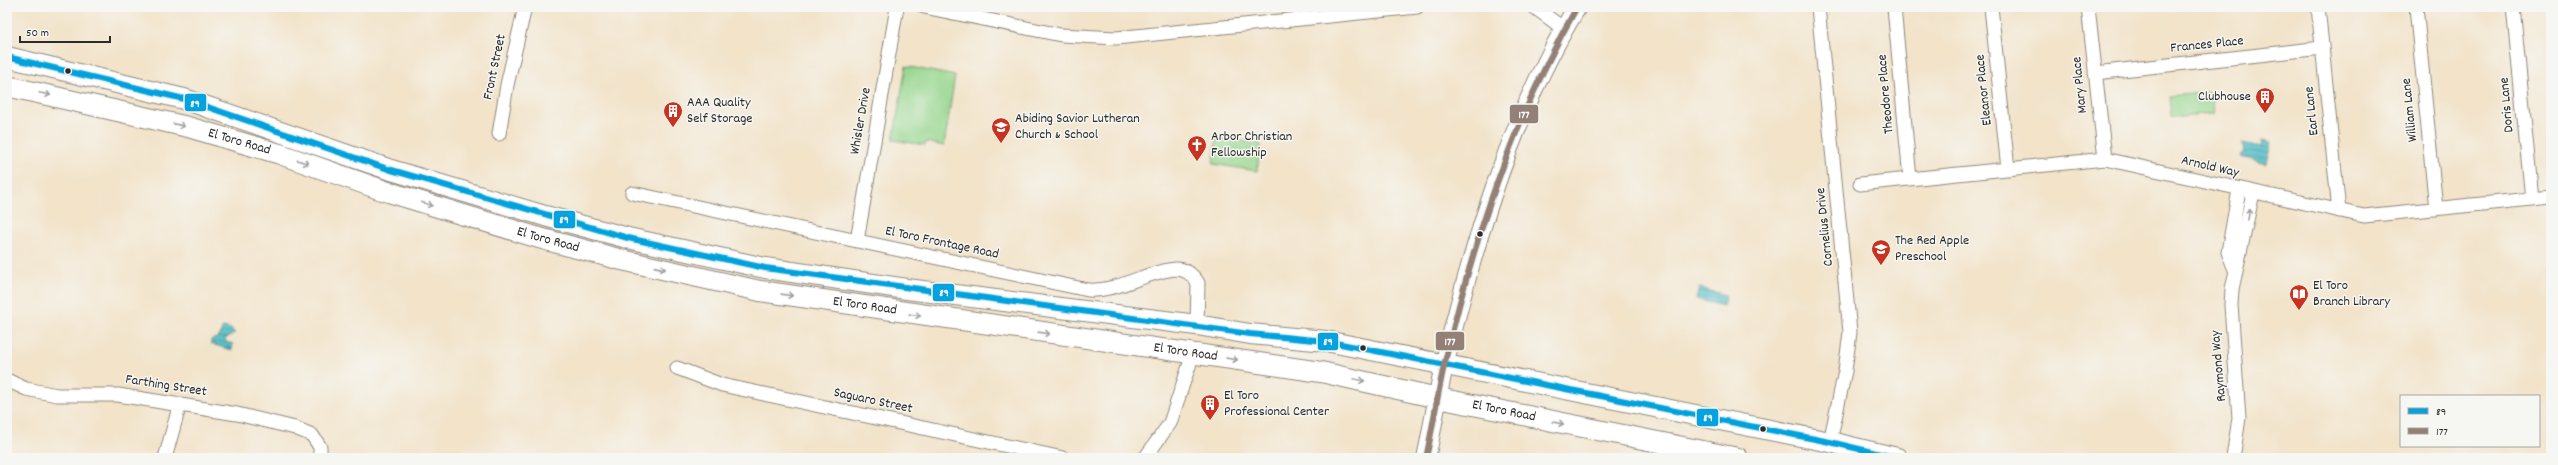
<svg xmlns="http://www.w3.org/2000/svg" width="2558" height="465" viewBox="0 0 2558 465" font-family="Dekko,sans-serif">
  <defs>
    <pattern id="water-rules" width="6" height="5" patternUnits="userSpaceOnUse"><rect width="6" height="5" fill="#4cbbc4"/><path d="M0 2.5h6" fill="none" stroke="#3f989f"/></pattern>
  </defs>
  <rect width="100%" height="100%" fill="#f6f6f2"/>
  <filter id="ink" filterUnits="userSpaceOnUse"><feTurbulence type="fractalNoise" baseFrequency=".025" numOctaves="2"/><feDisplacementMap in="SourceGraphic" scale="8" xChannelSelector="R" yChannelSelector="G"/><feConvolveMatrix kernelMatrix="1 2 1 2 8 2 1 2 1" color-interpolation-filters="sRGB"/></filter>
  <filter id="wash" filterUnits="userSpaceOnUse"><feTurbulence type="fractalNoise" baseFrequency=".012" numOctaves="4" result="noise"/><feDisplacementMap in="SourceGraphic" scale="16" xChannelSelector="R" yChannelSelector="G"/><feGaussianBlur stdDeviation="0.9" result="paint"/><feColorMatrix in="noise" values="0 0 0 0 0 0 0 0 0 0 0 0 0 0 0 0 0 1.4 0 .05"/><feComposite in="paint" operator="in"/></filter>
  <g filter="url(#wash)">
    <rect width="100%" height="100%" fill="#f2e3c9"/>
    <path fill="#96d68d" stroke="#60805c" d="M906 66 955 76 944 146 926 142 925 145 893 140Z
      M2212 92 2214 113 2171 117 2169 96Z
      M1217 137 1261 144 1257 171 1213 164Z"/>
    <path fill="url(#water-rules)" stroke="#3c7378" d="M2262 141 2271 143 2267 163 2240 157 2245 151 2243 143 2261 147Z
      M1699 288 1726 295 1723 306 1696 299Z
      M223 327 231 329 235 333 225 339 226 342 233 344 232 350 211 344V340L219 337Z"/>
  </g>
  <g filter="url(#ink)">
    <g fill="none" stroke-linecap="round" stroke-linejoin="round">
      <defs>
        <path id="street" d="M924 7 1061 35 1116 38 1417 7
          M1534 7 1564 29
          M1818 7 1850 332 1845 371 1830 442
          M1894 7 1910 179
          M1991 7 2008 169
          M2088 7 2105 159
          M2318 7 2339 211
          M2416 7 2436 209
          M2513 7 2532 199
          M2095 73 2322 48
          M499 134 507 85 525 7
          M1860 184 2105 159 2364 216 2551 197
          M632 193 1088 290C1119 292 1146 271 1176 269 1186 269 1193 275 1198 283L1197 325
          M857 241 897 7
          M2236 272 2228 252 2239 190
          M677 368 722 385 1063 458
          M7 380 26 389 57 395H118L237 414 295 428 312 435 320 447V458
          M165 458 180 404
          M1145 458 1170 423 1193 354
          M2233 458 2239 418 2231 305 2232 289 2253 193"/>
        <path id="secondary" d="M1426 458C1433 427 1437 396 1444 366 1473 245 1512 113 1577 7"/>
        <g id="primary">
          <path d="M7 57 184 99 388 169 545 216 628 238 765 268 907 289 1197 325 1250 334 1326 341 1830 442 1897 458"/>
          <path id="s1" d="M7 86 188 127 280 154 382 190 539 238 622 260 760 291 1321 372 1438 398 1738 458"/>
        </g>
      </defs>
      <use href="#street" stroke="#8e877a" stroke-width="15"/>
      <use href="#secondary" stroke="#8e877a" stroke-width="20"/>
      <use href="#primary" stroke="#8e877a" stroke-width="22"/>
      <use href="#street" stroke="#fff" stroke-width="13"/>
      <use href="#secondary" stroke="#fff" stroke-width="18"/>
      <use href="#primary" stroke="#fff" stroke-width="20"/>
      <defs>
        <path id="bus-1" d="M7 57 184 99 388 169 628 238 765 268 1250 334 1326 341 1830 442 1897 458"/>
        <path id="bus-2" d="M1426 458C1433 427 1437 396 1444 366 1473 241 1513 119 1577 7"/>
      </defs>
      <use href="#bus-1" stroke="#f6f6f2" stroke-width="9"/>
      <use href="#bus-2" stroke="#f6f6f2" stroke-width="9"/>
      <use href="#bus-1" stroke="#04a2de" stroke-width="6"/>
      <use href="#bus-2" stroke="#938177" stroke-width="6"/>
    </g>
    <defs><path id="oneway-shaft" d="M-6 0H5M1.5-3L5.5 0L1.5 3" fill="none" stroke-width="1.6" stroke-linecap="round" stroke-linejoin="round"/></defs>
    <g stroke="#a0a0a0">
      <use href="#oneway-shaft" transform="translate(45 94) rotate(12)"/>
      <use href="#oneway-shaft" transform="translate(179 125) rotate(13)"/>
      <use href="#oneway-shaft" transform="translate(303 162) rotate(19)"/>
      <use href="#oneway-shaft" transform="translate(427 204) rotate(17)"/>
      <use href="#oneway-shaft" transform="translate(2249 214) rotate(-79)"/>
      <use href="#oneway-shaft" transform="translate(660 268) rotate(13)"/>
      <use href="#oneway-shaft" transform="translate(787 295) rotate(8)"/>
      <use href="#oneway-shaft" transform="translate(915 315) rotate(8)"/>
      <use href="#oneway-shaft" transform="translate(1044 333) rotate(8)"/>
      <use href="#oneway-shaft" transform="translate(1232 359) rotate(8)"/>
      <use href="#oneway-shaft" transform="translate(1359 380) rotate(12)"/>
      <use href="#oneway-shaft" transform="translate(1558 423) rotate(11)"/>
    </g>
  </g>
  <defs>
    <symbol id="building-pin" viewBox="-11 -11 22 30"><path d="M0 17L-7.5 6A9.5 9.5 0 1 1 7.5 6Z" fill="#c8321e" stroke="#f6f6f2"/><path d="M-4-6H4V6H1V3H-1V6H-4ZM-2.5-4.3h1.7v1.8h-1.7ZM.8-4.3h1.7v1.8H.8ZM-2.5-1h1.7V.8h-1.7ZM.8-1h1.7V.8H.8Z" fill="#fff"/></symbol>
    <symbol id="school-pin" viewBox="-11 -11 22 30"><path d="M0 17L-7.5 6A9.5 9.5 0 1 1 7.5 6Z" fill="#c8321e" stroke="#f6f6f2"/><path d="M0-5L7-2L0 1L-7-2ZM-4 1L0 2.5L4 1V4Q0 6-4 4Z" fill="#fff"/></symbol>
    <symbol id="church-pin" viewBox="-11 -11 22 30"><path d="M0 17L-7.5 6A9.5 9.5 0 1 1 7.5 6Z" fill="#c8321e" stroke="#f6f6f2"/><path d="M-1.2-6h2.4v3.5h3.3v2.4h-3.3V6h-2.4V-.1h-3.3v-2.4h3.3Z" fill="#fff"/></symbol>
    <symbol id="library-pin" viewBox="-11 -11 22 30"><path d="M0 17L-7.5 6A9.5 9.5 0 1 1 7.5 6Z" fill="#c8321e" stroke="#f6f6f2"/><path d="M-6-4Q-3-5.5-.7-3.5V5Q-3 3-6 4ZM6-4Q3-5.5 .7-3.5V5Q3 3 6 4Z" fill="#fff"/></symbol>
  </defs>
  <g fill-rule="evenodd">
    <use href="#building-pin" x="2254" y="86" width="22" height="30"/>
    <use href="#building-pin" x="662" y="100" width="22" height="30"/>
    <use href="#school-pin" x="990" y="116" width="22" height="30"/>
    <use href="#church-pin" x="1186" y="134" width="22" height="30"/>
    <use href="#school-pin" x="1870" y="238" width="22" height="30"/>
    <use href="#library-pin" x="2288" y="283" width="22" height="30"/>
    <use href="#building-pin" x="1199" y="393" width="22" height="30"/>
  </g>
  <g fill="#2b2b2b" stroke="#f6f6f2" stroke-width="1.5">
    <circle cx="68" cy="71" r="3.5"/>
    <circle cx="1480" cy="234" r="3.5"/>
    <circle cx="1363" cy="348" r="3.5"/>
    <circle cx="1763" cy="429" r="3.5"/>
  </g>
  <g text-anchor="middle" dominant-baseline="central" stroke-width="3" stroke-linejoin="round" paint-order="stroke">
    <g font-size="14" fill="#2b2b2b" stroke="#f6f6f2">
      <text transform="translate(2207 45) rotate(-6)">Frances Place</text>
      <text transform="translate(495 67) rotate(-78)">Front Street</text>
      <text transform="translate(2080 85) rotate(-96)">Mary Place</text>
      <text transform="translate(1984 90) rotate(-96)">Eleanor Place</text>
      <text transform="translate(1886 94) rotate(-95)">Theodore Place</text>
      <text transform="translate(2507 105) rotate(-95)">Doris Lane</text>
      <text transform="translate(2410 110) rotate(-96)">William Lane</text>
      <text transform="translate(2312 111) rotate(-96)">Earl Lane</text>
      <text transform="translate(861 121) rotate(-80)">Whisler Drive</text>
      <text stroke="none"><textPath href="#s1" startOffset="239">El Toro Road</textPath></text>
      <text transform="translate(2210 167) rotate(13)">Arnold Way</text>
      <text transform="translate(1825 227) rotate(-96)">Cornelius Drive</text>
      <text stroke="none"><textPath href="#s1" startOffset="563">El Toro Road</textPath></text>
      <text transform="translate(942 243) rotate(12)">El Toro Frontage Road</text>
      <text stroke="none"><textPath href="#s1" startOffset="887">El Toro Road</textPath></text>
      <text stroke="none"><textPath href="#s1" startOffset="1211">El Toro Road</textPath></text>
      <text transform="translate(2219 366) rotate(-95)">Raymond Way</text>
      <text transform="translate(166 386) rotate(9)">Farthing Street</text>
      <text transform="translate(873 401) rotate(12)">Saguaro Street</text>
      <text stroke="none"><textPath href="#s1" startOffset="1535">El Toro Road</textPath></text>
    </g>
    <g font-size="14" fill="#2b2b2b" stroke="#f6f6f2" text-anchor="start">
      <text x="2251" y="97" text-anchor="end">Clubhouse</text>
      <text x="687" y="103">AAA Quality<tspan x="687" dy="16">Self Storage</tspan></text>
      <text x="1015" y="119">Abiding Savior Lutheran<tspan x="1015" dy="16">Church &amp; School</tspan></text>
      <text x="1211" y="137">Arbor Christian<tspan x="1211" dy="16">Fellowship</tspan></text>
      <text x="1895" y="241">The Red Apple<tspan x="1895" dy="16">Preschool</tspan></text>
      <text x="2313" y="286">El Toro<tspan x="2313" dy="16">Branch Library</tspan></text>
      <text x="1224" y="396">El Toro<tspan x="1224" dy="16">Professional Center</tspan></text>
    </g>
  </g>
  <g stroke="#f6f6f2" stroke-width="1.5">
    <rect x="184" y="93" width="23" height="19" rx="4" fill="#04a2de"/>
    <rect x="1509" y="104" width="30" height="20" rx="4" fill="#938177"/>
    <rect x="553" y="210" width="23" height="19" rx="4" fill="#04a2de"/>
    <rect x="932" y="283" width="23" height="19" rx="4" fill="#04a2de"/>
    <rect x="1435" y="331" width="30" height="20" rx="4" fill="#938177"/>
    <rect x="1317" y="332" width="22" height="19" rx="4" fill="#04a2de"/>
    <rect x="1696" y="408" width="23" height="19" rx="4" fill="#04a2de"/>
  </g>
  <g font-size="11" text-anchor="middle" font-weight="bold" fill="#fff">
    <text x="195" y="107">89</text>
    <text x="1524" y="118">177</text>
    <text x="564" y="223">89</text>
    <text x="944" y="296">89</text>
    <text x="1450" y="345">177</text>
    <text x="1328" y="345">89</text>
    <text x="1708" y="421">89</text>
  </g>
  <rect width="2558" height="465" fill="none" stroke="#f6f6f2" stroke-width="24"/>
  <rect x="2400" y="395" width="140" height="52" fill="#f6f6f2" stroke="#a5a5a2"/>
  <rect x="2408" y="408" width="20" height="6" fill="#04a2de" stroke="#a5a5a2"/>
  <text x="2436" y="415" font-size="12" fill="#2b2b2b">89</text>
  <rect x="2408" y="428" width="20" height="6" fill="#938177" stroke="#a5a5a2"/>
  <text x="2436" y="435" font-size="12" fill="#2b2b2b">177</text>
  <path d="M20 36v6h90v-6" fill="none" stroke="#2b2b2b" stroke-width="2"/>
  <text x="26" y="36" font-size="12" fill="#2b2b2b" stroke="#f6f6f2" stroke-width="3" paint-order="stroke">50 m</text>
</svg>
